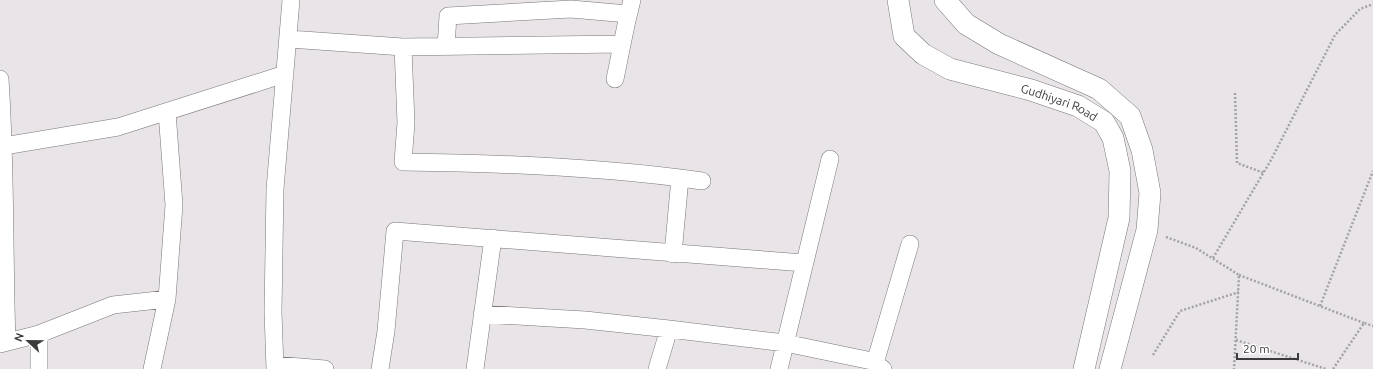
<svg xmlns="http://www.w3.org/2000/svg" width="1373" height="369" viewBox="0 0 1373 369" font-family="Ubuntu,sans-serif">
  <rect width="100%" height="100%" fill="#e8e4e8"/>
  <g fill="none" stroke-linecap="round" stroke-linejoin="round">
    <defs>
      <path id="minor" d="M289 39 403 47 622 44
        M403 47 406 123 403 162C503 163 604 167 702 181
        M446 47 448 16 571 9 628 14
        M0 79C6 166 4 254 7 342
        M615 79 626 25 632 0
        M4 146 118 127 285 74
        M673 254 680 178
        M482 314 585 320 669 329 785 343 872 361 883 369
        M0 344 39 334 113 305 167 299
        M875 363 910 244
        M275 365 325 369
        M39 369V334
        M152 369 167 299 174 205 167 112
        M275 369 273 312 275 189 291 0
        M380 369 386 331 395 231 804 263
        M475 369 493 238
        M657 369 669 329
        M779 369 830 159"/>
      <g id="tertiary">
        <path id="s1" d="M898 0 904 36 923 54 950 69 1031 90 1078 106 1104 122 1113 138 1120 171 1119 218 1084 369"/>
        <path d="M945 0 966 24 999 44 1099 89 1130 116 1142 150 1150 193 1147 230 1110 369"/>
      </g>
    </defs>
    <use href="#minor" stroke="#797679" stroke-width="18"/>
    <use href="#tertiary" stroke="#797679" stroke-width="22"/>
    <path stroke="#a5a2a5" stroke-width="2.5" stroke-dasharray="2 2" stroke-linecap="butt" d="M1235 93 1237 163 1264 173
      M1166 237 1196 248 1239 275 1234 369
      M1213 258 1271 160 1335 35 1360 9 1373 4
      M1239 275 1364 323
      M1320 306 1373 171
      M1236 340 1326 369
      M1153 355 1180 311 1239 292
      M1333 369 1364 323 1373 326"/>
    <use href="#minor" stroke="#fff" stroke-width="17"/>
    <use href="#tertiary" stroke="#fff" stroke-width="21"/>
  </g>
  <g text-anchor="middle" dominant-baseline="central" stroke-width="4" stroke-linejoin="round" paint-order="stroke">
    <g font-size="12" fill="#3c3a3c" stroke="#fff">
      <text stroke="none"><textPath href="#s1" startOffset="208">Gudhiyari Road</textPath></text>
    </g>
  </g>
  <g transform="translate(28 341) rotate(292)" stroke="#ffffff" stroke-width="3" paint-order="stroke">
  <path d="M0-3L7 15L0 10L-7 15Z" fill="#3c3a3c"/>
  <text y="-6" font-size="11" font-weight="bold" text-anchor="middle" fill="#3c3a3c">N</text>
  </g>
  <path d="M1237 353v6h61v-6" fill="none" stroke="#3c3a3c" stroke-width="2"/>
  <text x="1243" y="353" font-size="12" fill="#3c3a3c" stroke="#ffffff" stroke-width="3" paint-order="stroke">20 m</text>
</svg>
